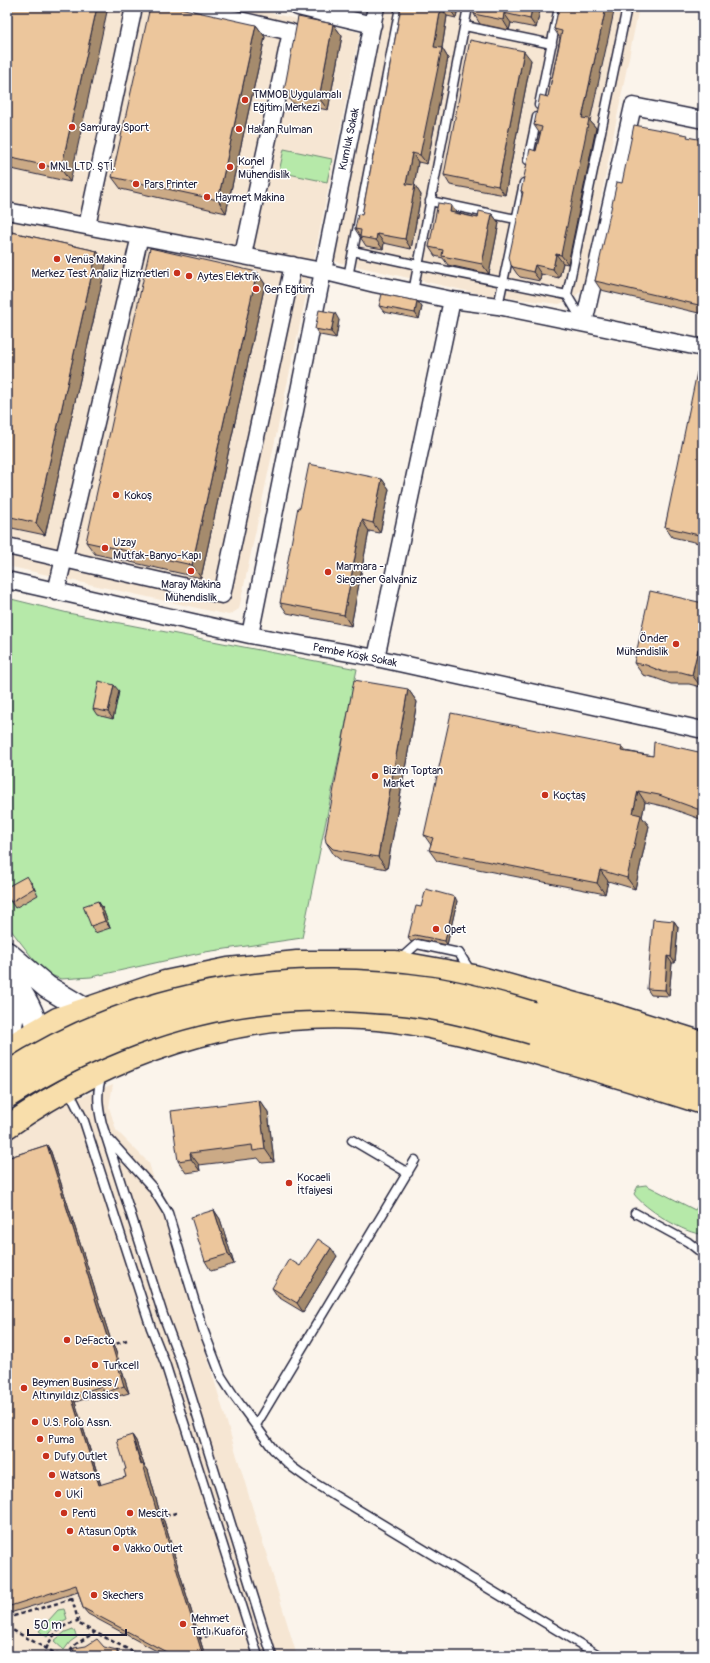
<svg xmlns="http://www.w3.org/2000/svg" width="710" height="1663" viewBox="0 0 710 1663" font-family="Pangolin,sans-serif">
  <rect width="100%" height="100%" fill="#fbf4eb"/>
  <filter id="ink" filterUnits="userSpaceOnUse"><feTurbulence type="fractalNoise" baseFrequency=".025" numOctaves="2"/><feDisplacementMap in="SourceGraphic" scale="8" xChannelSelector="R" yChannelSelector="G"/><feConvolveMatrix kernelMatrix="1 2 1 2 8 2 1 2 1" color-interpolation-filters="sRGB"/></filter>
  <g filter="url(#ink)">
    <path fill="#f6e6d3" d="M7 7H246L309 22 360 32 315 254 239 609 229 615 7 566Z
      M383 7H639L583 288 574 298 559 304 485 295 333 261Z
      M113 1084 109 1107 116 1130 149 1163 297 1656H7V1134L52 1109Z"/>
    <path fill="#b6e9a9" stroke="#6c8672" d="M284 149 332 159 327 182 279 172Z
      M7 598 68 613 357 669 302 938 205 952 91 977 61 979 46 973 31 956 7 925Z
      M646 1185 695 1210 703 1198V1234C686 1235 644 1208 634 1194L638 1186Z
      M64 1609 67 1619 57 1624 47 1637 39 1631 58 1610Z
      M73 1629 77 1637 70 1642 64 1650 54 1641 65 1632Z"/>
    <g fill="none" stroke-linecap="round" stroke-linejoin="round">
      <defs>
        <path id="lane" d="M465 26 552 44
          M539 105 559 7
          M528 160 537 117
          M430 201 516 219
          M353 251 418 265 567 295 627 7
          M348 277 400 7
          M413 292 468 7
          M567 295 583 322
          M498 306 524 183
          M399 960 417 944 459 953 471 972
          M102 1075C96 1092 98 1107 102 1124L163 1315 180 1360 272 1656
          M69 1091 84 1121 151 1328 165 1363 258 1656
          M105 1135 152 1187 168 1213 203 1329 221 1376 234 1396 273 1449 292 1467 314 1483 600 1656
          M352 1140 408 1173
          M635 1213 688 1242 703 1254
          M256 1425 415 1160"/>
        <path id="street" d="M183 7 291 32 243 255
          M298 7 373 25
          M7 211 322 271 375 284 452 300 498 306 703 348
          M87 226 134 7
          M584 323 633 106 703 120
          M7 546 222 595 293 265
          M7 580 250 635 376 658 703 730
          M56 592 140 236
          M250 635 376 7
          M376 658 452 300"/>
        <path id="secondary" d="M7 953 47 987 84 1009
          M7 975C22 991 32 1009 38 1031
          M7 1036C16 1018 13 999 11 980"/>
        <path id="primary" d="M533 1013 648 1046 703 1064
          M532 1033 652 1067 703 1084
          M7 1048 57 1019 165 982 228 969 297 962H396L474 976 604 1012 703 1043
          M7 1127C110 1054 234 1011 362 1018 407 1020 451 1031 495 1042 565 1060 634 1081 703 1103"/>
      </defs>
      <use href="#lane" stroke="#22223b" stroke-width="11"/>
      <use href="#street" stroke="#22223b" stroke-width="19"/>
      <use href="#secondary" stroke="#22223b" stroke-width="25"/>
      <use href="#primary" stroke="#22223b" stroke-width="25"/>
      <path stroke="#22223b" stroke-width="2.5" stroke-dasharray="4 3" stroke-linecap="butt" d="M110 1346 127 1340
        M159 1518 179 1512
        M70 1591 79 1624 141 1656
        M7 1618 72 1599
        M7 1627 60 1656
        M198 1639 216 1633
        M7 1652 8 1656
        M44 1656C49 1638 59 1625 78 1621
        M66 1656 76 1644 94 1633
        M142 1656 159 1651"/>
      <use href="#lane" stroke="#fff" stroke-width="8"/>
      <use href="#street" stroke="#fff" stroke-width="16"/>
      <use href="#secondary" stroke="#fff" stroke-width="22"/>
      <use href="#primary" stroke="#f8deab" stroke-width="22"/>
      <defs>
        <path id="primary-bridge" d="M7 1073C133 992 284 966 431 988 465 993 500 1003 533 1013
          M7 1097C84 1048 177 1011 269 1002 304 998 340 999 375 1002 387 1003 399 1003 411 1005 452 1010 492 1022 532 1033"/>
      </defs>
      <use href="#primary-bridge" stroke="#22223b" stroke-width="25" stroke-linecap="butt"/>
      <use href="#primary-bridge" stroke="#f8deab" stroke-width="22"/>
    </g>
    <path fill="#cbaa86" stroke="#22223b" d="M7 7 70 182 7 168Z
      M401 7H458L456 18 447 16 442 48 448 58 427 164 418 162 414 185 421 195 411 249 384 243 383 249 366 246 355 229 362 215Z
      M475 7H541L536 28 511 23 509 30 480 24 474 14Z
      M559 7 590 121 596 128 568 264 563 263 559 278 541 274 540 281 520 277 517 274 511 265 522 194 521 191 536 151 540 134 534 125 548 97 560 38 554 29Z
      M333 24 342 36 328 110 292 103 284 91Z
      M256 25 265 37 226 213 121 189 112 177Z
      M531 60 505 195 450 185 444 175Z
      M689 138 703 140V314L601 290 595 281 622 183Z
      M457 213 478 218 492 214 499 223 489 274 448 265 443 258 435 256 429 247Z
      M7 231 97 251 106 264 45 535 7 527Z
      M257 272 265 284 201 578 95 554 86 542Z
      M417 301 422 307 419 319 384 312 379 306Z
      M339 320 336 338 320 335 315 329Z
      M703 373V544L672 537 665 527Z
      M382 479 389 489 380 533 369 531 351 626 287 613 280 603Z
      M703 603V676L701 687 689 684H671L655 678 643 675 634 663Z
      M408 689 417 702 387 869 342 861 334 855 326 842Z
      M119 691 113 719 97 715 93 709Z
      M622 747 625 751 653 756 703 753V820L667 807 645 802 642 817 649 826 635 889 608 881 605 894 437 861 429 850 431 845 424 835Z
      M31 882 38 895 15 908 11 902Z
      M98 901 102 907 110 928 95 933 91 926Z
      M457 901 447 945 418 939 411 942 408 938 421 907Z
      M674 921 678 927 675 963H672L669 996 651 995 647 989Z
      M259 1100 268 1112 274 1162 262 1163 258 1158 199 1165 200 1171 186 1173 178 1161Z
      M47 1145 51 1152 112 1344 115 1349 129 1393 108 1399 104 1393 75 1402 101 1485 126 1477V1469L132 1435 136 1441 144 1465 148 1470 161 1517 164 1521 205 1656H149L164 1655 88 1614 83 1608 78 1592 10 1613 7 1609V1158Z
      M214 1210 220 1219 234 1264 211 1271 205 1261Z
      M337 1256 303 1312 278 1297 272 1288 300 1266Z"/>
    <path fill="#a58b6d" stroke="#22223b" d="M97 7H108L70 182 61 169Z
      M441 7 447 16 441 54 442 48 448 58 427 164 420 155 434 47Z
      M449 7H458L456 18 449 8Z
      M532 7H541L536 28 530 19Z
      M606 7H615L590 121 596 128 568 264 561 255 582 118Z
      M504 13 511 23 509 30 503 20Z
      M333 24 342 36 328 110 319 98Z
      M256 25 265 37 226 213 218 200Z
      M524 51 531 60 505 195 498 186Z
      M412 153 418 162 413 193 406 184Z
      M415 185 421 195 411 249 405 239Z
      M451 205 458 215 450 212Z
      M492 214 499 223 489 274 482 264Z
      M377 234 384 243 383 249 376 240Z
      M97 251 106 264 45 535 36 523Z
      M556 254 563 263 559 278 553 269Z
      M535 265 541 274 540 281 533 272Z
      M257 272 265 284 201 578 192 565Z
      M417 301 422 307 419 319 415 313Z
      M335 313 339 320 336 338 331 332Z
      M382 479 389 489 380 533 373 523Z
      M362 520 369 531 351 626 344 615Z
      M698 649 703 656V676L701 687 692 675Z
      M114 685 119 691 113 719 108 712Z
      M408 689 417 702 387 869 378 857Z
      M622 747 630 758 621 751Z
      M638 791 645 802 642 817 649 826 635 889 627 878 633 813Z
      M600 870 608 881 605 894 597 883Z
      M455 897 457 901 447 945 445 941Z
      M98 901 102 907 110 928 105 921Z
      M674 921 678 927 675 963 671 957Z
      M667 956 672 963 669 996 665 990Z
      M259 1100 268 1112 274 1162 265 1149Z
      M47 1145 51 1152 112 1344 115 1349 129 1393 124 1386 109 1343Z
      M190 1153 199 1165 200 1171 191 1159Z
      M214 1210 220 1219 234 1264 228 1254Z
      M331 1248 337 1256 303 1312 297 1303Z
      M71 1396 75 1402 103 1492 99 1485Z
      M132 1435 136 1441 144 1465 148 1470 161 1517 164 1521 205 1656H203Z
      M117 1650 119 1654V1656H117Z"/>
    <path fill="#ecc69c" stroke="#22223b" d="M7 7H97L61 169 7 157Z
      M150 7H175L256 25 218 200 112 177Z
      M401 7H441L434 47 442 48 420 155 412 153 406 184 415 185 405 239 377 234 376 240 360 237 361 230 355 229 358 214 362 215Z
      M475 7H532L530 19 504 13 503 20 474 14Z
      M559 7H606L582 118 589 119 561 255 556 254 553 269 535 265 533 272 513 267 511 265 509 257 523 192 521 191 530 149 536 151 542 127 534 125 540 95 548 97 562 31 554 29Z
      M298 17 333 24 319 98 284 91Z
      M470 40 524 51 498 186 444 175Z
      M634 125 688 135 687 137 703 140V306L595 281 617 182 622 183Z
      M438 203 451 205 450 212 478 218 479 211 492 214 482 264 442 256 443 250 429 247Z
      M7 231 97 251 36 523 7 516Z
      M150 248 257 272 192 565 86 542Z
      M382 294 417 301 415 313 379 306Z
      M319 310 335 313 331 332 315 329Z
      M697 372 703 373V536L665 527Z
      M309 464 382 479 373 523 362 520 344 615 280 603 298 507 300 508Z
      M650 591 703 603V650L698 649 692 675 681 672H663L646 665 634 663Z
      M354 680 408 689 378 857 333 849 326 842 325 837Z
      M99 681 114 685 108 712 93 709Z
      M451 713 622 747 621 751 653 756 654 742 703 753V811L659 795 638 791 633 813 641 815 627 878 600 870 597 883 429 850 433 838 424 835Z
      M27 876 34 888 11 902 7 896V887Z
      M426 889 455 897 445 941 415 935 408 938 416 906 421 907Z
      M98 901 105 921 91 926 83 906Z
      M653 919 674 921 671 957 667 956 665 990 647 989Z
      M259 1100 265 1149 253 1151 252 1145 190 1153 191 1159 178 1161 171 1111Z
      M47 1145 109 1343 111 1342 124 1386 104 1393 102 1386 71 1396 99 1485 126 1477 124 1470 126 1469 117 1440 132 1435 141 1465 143 1464 158 1516 160 1515 203 1656H174L83 1608 76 1585 7 1607V1158Z
      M214 1210 228 1254 205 1261 191 1217Z
      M318 1239 331 1248 297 1303 272 1288 289 1259 300 1266Z
      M97 1639 104 1647 117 1650V1656H73L74 1648 86 1646Z
      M151 1653 172 1656H149Z"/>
  </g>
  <g fill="#c8321e" stroke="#fff" stroke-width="1.5">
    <circle cx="245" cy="100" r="4"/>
    <circle cx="72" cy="127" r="4"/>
    <circle cx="239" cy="129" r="4"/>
    <circle cx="42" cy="166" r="4"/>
    <circle cx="230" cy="167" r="4"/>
    <circle cx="136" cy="184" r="4"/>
    <circle cx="207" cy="197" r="4"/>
    <circle cx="57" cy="259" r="4"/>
    <circle cx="177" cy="273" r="4"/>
    <circle cx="189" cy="276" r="4"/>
    <circle cx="256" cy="289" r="4"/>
    <circle cx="116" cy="495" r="4"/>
    <circle cx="105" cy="548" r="4"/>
    <circle cx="191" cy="571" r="4"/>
    <circle cx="328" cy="572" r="4"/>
    <circle cx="676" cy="644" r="4"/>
    <circle cx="375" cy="776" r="4"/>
    <circle cx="545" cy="795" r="4"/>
    <circle cx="436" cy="929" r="4"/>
    <circle cx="289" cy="1183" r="4"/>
    <circle cx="67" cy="1340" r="4"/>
    <circle cx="95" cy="1365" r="4"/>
    <circle cx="24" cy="1388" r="4"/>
    <circle cx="35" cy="1422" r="4"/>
    <circle cx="40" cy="1439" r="4"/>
    <circle cx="46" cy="1456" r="4"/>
    <circle cx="52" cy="1475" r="4"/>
    <circle cx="58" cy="1494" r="4"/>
    <circle cx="64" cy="1513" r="4"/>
    <circle cx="130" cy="1513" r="4"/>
    <circle cx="70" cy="1531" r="4"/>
    <circle cx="116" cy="1548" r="4"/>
    <circle cx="94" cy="1595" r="4"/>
    <circle cx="183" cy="1624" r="4"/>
  </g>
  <g text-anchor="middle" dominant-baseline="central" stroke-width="3" stroke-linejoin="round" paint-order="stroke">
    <g font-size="11" fill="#22223b" stroke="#fff" text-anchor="start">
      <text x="253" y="94">TMMOB Uygulamalı<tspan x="253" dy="13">Eğitim Merkezi</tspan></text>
      <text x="80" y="127">Samuray Sport</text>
      <text x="247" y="129">Hakan Rulman</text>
      <text x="238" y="161">Konel<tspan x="238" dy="13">Mühendislik</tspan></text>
      <text x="50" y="166">MNL LTD. ŞTİ.</text>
      <text x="144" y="184">Pars Printer</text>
      <text x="215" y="197">Haymet Makina</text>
      <text x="65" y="259">Venüs Makina</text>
      <text x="169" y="273" text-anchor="end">Merkez Test Analiz Hizmetleri</text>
      <text x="197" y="276">Aytes Elektrik</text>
      <text x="264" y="289">Gen Eğitim</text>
      <text x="124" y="495">Kokoş</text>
      <text x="113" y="542">Uzay<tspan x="113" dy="13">Mutfak-Banyo-Kapı</tspan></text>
      <text x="336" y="566">Marmara -<tspan x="336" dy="13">Siegener Galvaniz</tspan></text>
      <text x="191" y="584" text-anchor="middle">Maray Makina<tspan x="191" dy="13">Mühendislik</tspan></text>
      <text x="668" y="638" text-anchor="end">Önder<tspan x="668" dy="13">Mühendislik</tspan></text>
      <text x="383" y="770">Bizim Toptan<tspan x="383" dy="13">Market</tspan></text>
      <text x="553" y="795">Koçtaş</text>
      <text x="444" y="929">Opet</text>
      <text x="297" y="1177">Kocaeli<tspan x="297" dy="13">İtfaiyesi</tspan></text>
      <text x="75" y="1340">DeFacto</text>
      <text x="103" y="1365">Turkcell</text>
      <text x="32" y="1382">Beymen Business /<tspan x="32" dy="13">Altınyıldız Classics</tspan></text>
      <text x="43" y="1422">U.S. Polo Assn.</text>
      <text x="48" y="1439">Puma</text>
      <text x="54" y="1456">Dufy Outlet</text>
      <text x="60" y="1475">Watsons</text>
      <text x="66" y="1494">UKİ</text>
      <text x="72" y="1513">Penti</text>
      <text x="138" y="1513">Mescit</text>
      <text x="78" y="1531">Atasun Optik</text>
      <text x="124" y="1548">Vakko Outlet</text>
      <text x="102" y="1595">Skechers</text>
      <text x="191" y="1618">Mehmet<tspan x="191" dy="13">Tatlı Kuaför</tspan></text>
    </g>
    <g font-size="11" fill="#22223b" stroke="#fff">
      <text transform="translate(349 139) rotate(-78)">Kumluk Sokak</text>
      <text transform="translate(355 655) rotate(11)">Pembe Köşk Sokak</text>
    </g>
  </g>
  <rect width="710" height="1663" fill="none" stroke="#fff" stroke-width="24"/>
  <rect x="12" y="12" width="686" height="1639" fill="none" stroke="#22223b" stroke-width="1.5" filter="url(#ink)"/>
  <path d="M28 1629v6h98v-6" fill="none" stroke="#22223b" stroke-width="2"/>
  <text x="34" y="1629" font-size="12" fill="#22223b" stroke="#ffffff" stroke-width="3" paint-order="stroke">50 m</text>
</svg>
